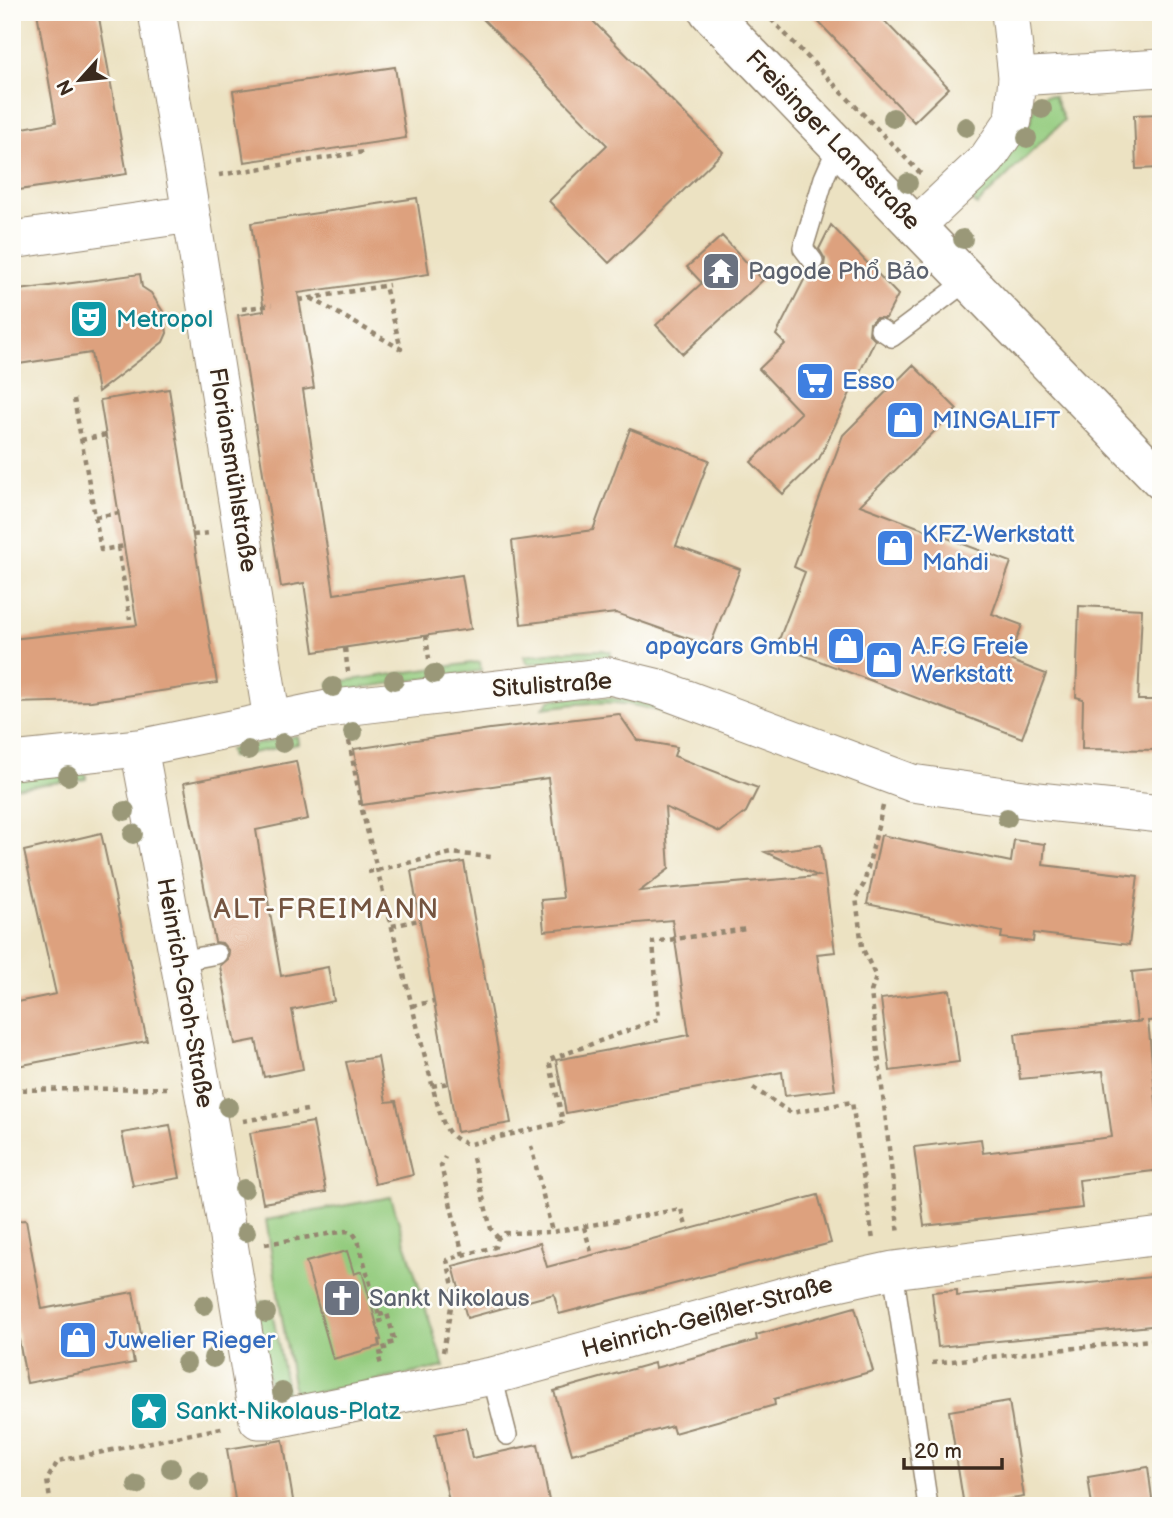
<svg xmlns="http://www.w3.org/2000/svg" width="1173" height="1518" viewBox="0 0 1173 1518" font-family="'Balsamiq Sans',sans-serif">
  <rect width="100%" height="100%" fill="#fdfcf7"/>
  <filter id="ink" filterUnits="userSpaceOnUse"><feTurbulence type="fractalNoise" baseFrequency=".0143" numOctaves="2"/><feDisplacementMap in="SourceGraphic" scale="14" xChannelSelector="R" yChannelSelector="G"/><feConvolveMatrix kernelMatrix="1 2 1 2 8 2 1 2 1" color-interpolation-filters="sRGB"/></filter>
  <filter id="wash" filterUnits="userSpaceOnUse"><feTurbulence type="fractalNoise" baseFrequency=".00686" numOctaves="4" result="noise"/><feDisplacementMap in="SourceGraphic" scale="28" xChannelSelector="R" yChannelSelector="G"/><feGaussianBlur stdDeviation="1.57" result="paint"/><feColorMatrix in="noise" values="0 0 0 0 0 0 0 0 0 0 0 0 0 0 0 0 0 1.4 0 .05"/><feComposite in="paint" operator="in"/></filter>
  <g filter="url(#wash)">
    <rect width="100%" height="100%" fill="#ece2c2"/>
    <path fill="#94cc7f" stroke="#687b4e" stroke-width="2" d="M1046 95 1054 96 1064 120 977 205 970 198 1031 121C1033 111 1035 100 1046 95Z
      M602 650 611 652 610 657H580L528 664 524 656 566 651Z
      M480 662 481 671 331 692 329 683Z
      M585 697 632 699 679 709 676 717C626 698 594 701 543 708L551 699Z
      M297 736 298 744 231 757 229 750Z
      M72 771 86 774V779L12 788V779Z
      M391 1197 444 1367 295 1397 266 1220Z
      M270 1301 289 1400 273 1403 254 1303Z"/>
    <g id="blocks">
      <path fill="#dda17e" d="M37 12H98L127 174 12 191V130L56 122Z
        M476 12H584L723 152 609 263 549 201 607 145Z
        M809 12H876L949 88 914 122Z
        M395 67 406 138 244 162 233 91Z
        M1161 114V168L1136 169 1134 115Z
        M417 198 429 274 298 293 314 388 303 390 334 594 462 575 471 629 314 652 304 583 281 587 238 315 264 311 251 223Z
        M831 225 898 295 886 318H875L870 323 869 334 875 340 819 459 783 494 751 462 801 413 759 369 785 344 776 335 808 272 815 273 824 266 825 259 819 249Z
        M722 236 763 280 683 354 656 325 702 283 687 267Z
        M140 274 142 287 151 293 164 313 167 333 163 342 98 392 91 353 12 365V291Z
        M913 365 957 409 860 505 1011 562 992 614 1022 625 1009 660 1046 674 1022 738 777 645 805 572 794 567 843 435Z
        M169 389 217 683 91 701 12 703V639L137 625 100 400Z
        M630 429 709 460 676 546 740 569 710 646 616 613 521 624 512 541 593 530Z
        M1079 606 1142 609 1138 700H1161V750L1082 749 1083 699 1076 697Z
        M619 714 637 740 677 747 674 756 758 788 746 812 720 832 665 807 669 869 640 891 818 876 765 852 821 845 835 952 817 954 835 1090 785 1096 782 1072 566 1113 556 1060 689 1035 672 920 544 931 541 900 563 898 548 778 362 805 354 749 490 729Z
        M296 761 308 819 256 830 261 860 281 976 328 967 334 1001 292 1010 303 1069 264 1077 256 1040 235 1044 220 966 228 959 229 951 222 943 215 942 184 783Z
        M101 833 147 1041 12 1067V1003L56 994 24 851Z
        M881 835 1011 862 1014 840 1045 844 1043 865 1138 876 1129 945 1034 933 1033 942 1001 938 1002 932 867 904Z
        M464 862 511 1123 457 1132 411 871Z
        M1161 969V1020L1148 1021 1157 1111 1161 1110V1170L1079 1180 1082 1208 924 1226 914 1147 981 1139 983 1153 1112 1137 1103 1071 1020 1079 1015 1034 1142 1021 1137 1022 1132 972Z
        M950 990 959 1062 890 1071 881 999Z
        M378 1057 386 1102 396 1101 413 1175 375 1184 346 1062Z
        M313 1122 326 1192 263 1203 250 1133Z
        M170 1125 180 1178 133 1186 122 1133Z
        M818 1195 831 1243 559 1314 554 1294 467 1318 453 1266 540 1243 547 1267Z
        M26 1220 42 1309 133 1292 143 1345 131 1347 134 1363 27 1383 12 1303V1221Z
        M347 1251 354 1274 362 1271 381 1340H379L380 1346 333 1359 306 1262Z
        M1161 1276V1325L938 1347 932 1292 957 1290V1296Z
        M855 1307 873 1371 774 1399 775 1405 674 1433 672 1426 572 1454 554 1391 654 1363 655 1368 681 1361 757 1340 756 1335Z
        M1009 1401 1024 1497 964 1506 949 1411Z
        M466 1428 472 1458 538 1444 550 1506H450L435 1434Z
        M283 1440 294 1506H236L227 1449Z
        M1148 1467 1153 1506H1092L1088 1477Z"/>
    </g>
  </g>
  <g filter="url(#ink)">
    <use href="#blocks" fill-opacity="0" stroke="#948670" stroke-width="2"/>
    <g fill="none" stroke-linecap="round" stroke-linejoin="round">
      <defs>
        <path id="lane" d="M813 261 803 248 824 178 838 146
          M880 329 892 337 968 280
          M180 961 217 954
          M893 1270 928 1506
          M492 1376 507 1435"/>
        <path id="street" d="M157 12 193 225 272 720
          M1010 12 1017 77
          M916 226 987 159 1013 121 1017 77 1161 68
          M12 240 191 214
          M139 748 210 1128 258 1420H270L492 1376 820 1286 893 1270 1161 1236
          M12 761 139 748 327 709 610 676 655 687 912 783 1038 801 1161 814"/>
        <path id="secondary" d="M709 12 1161 480"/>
      </defs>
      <use href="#lane" stroke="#948670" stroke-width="22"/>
      <use href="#street" stroke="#948670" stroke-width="39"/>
      <use href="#secondary" stroke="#948670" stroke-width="41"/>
      <path stroke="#948670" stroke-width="4.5" stroke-dasharray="5 5" stroke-linecap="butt" d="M764 12 922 175
        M219 175 363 152
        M311 298 401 349 385 286
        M299 300 389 285
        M242 309 272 305
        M74 399 101 550 125 546
        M81 440 106 435
        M95 517 119 513
        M193 535 210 533
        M118 547 130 619
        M426 635 429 659
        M345 648 348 672
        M349 741 362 810 435 1096C442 1118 444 1140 470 1144L563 1122 549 1060 659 1019 653 942 747 929
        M883 806 864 884 856 897 862 947 876 977 871 992 899 1235
        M368 872 452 853 491 857
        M392 926 419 920
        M412 1006 434 1001
        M432 1086 449 1083
        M753 1088 791 1113 852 1102 873 1240
        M12 1090 169 1088
        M243 1121 307 1110
        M531 1146 552 1232
        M473 1158 491 1229 498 1238
        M584 1227 592 1255
        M265 1244 347 1231 353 1233 358 1240 381 1323
        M463 1255 495 1247 498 1238 505 1233 552 1232 681 1209 687 1229
        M379 1315 387 1313 395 1342 384 1345 386 1352 378 1354 381 1365
        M443 1352 454 1290 447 1260 463 1255 441 1166 445 1157
        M932 1363 1161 1339
        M51 1506 47 1480 58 1461 226 1427"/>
      <use href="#lane" stroke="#fff" stroke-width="19"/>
      <use href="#street" stroke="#fff" stroke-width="37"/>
      <use href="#secondary" stroke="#fff" stroke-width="38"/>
    </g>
    <g fill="#9a9878">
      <circle cx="1042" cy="109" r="10"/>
      <circle cx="893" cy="118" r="10"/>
      <circle cx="966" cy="127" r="10"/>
      <circle cx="1027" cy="138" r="10"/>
      <circle cx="908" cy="183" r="10"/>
      <circle cx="963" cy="239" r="10"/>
      <circle cx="434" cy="674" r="10"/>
      <circle cx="394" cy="680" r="10"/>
      <circle cx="333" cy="687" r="10"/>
      <circle cx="353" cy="732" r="10"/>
      <circle cx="283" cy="743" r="10"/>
      <circle cx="248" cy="750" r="10"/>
      <circle cx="68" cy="776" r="10"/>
      <circle cx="125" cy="811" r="10"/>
      <circle cx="1007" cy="818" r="10"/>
      <circle cx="133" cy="834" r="10"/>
      <circle cx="228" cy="1107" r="10"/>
      <circle cx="244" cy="1189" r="10"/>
      <circle cx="246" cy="1232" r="10"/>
      <circle cx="204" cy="1305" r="10"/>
      <circle cx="266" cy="1313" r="10"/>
      <circle cx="213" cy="1358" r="10"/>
      <circle cx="186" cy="1363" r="10"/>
      <circle cx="282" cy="1392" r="10"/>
      <circle cx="171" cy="1468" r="10"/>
      <circle cx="199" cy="1481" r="10"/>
      <circle cx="137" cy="1485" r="10"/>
    </g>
  </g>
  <defs>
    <symbol id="temple-square" viewBox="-11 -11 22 22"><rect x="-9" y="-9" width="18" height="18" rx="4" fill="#6b7280" stroke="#fdfcf7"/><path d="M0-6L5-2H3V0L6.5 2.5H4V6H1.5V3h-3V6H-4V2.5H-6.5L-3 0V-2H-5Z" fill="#fff"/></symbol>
    <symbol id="theatre-square" viewBox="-11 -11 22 22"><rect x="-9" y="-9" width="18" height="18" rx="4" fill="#0f9aa8" stroke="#fdfcf7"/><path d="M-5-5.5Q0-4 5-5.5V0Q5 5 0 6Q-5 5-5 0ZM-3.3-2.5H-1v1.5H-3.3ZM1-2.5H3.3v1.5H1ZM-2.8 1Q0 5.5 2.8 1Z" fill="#fff"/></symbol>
    <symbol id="supermarket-square" viewBox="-11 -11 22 22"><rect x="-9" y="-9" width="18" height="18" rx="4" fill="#3f7fe0" stroke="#fdfcf7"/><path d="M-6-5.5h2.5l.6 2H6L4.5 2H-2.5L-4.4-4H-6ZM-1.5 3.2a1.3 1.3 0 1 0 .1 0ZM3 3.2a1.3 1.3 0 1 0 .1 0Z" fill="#fff"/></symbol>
    <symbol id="shop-square" viewBox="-11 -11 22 22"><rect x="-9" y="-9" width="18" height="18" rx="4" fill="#3f7fe0" stroke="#fdfcf7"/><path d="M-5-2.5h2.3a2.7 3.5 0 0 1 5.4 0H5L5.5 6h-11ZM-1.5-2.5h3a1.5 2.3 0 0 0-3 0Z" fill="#fff"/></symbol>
    <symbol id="church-square" viewBox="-11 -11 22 22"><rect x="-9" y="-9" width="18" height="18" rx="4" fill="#6b7280" stroke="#fdfcf7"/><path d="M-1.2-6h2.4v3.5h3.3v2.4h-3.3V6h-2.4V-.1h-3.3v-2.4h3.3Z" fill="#fff"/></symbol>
    <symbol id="sight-square" viewBox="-11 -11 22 22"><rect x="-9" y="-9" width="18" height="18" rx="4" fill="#0f9aa8" stroke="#fdfcf7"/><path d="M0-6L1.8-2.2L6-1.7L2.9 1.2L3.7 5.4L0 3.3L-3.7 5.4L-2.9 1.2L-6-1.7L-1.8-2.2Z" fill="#fff"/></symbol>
  </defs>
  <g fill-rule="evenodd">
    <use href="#temple-square" x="699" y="249" width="44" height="44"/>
    <use href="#theatre-square" x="67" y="297" width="44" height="44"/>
    <use href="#supermarket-square" x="793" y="359" width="44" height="44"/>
    <use href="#shop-square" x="883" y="398" width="44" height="44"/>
    <use href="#shop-square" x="873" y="526" width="44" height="44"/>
    <use href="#shop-square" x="824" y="624" width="44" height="44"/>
    <use href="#shop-square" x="862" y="638" width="44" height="44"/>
    <use href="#church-square" x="320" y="1276" width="44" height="44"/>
    <use href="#shop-square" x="56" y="1318" width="44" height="44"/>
    <use href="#sight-square" x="127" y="1389" width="44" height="44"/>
  </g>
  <g text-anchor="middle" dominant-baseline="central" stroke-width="5" stroke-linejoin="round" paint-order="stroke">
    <g font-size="24" fill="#3b2a1e" stroke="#fdfcf7">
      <text transform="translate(833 140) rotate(46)">Freisinger Landstraße</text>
      <text transform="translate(233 470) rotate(81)">Floriansmühlstraße</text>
      <text transform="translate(552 685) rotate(-4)">Situlistraße</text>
      <text transform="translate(185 993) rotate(80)">Heinrich-Groh-Straße</text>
      <text transform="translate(707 1317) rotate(-15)">Heinrich-Geißler-Straße</text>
    </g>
    <g font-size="24" fill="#5b616d" stroke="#fdfcf7" text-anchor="start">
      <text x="748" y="271">Pagode Phổ Bảo</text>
      <text x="369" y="1298">Sankt Nikolaus</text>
    </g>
    <g font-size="24" fill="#0d838f" stroke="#fdfcf7" text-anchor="start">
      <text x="116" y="319">Metropol</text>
      <text x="176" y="1411">Sankt-Nikolaus-Platz</text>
    </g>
    <g font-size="24" fill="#366cbe" stroke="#fdfcf7" text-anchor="start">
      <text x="842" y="381">Esso</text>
      <text x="932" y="420">MINGALIFT</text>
      <text x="922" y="534">KFZ-Werkstatt<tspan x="922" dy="28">Mahdi</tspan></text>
      <text x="819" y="646" text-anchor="end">apaycars GmbH</text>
      <text x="911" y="646">A.F.G Freie<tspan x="911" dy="28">Werkstatt</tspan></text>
      <text x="105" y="1340">Juwelier Rieger</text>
    </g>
    <g font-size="28" letter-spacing="2" fill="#745440" stroke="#fdfcf7">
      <text x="327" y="909">ALT-FREIMANN</text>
    </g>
  </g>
  <rect width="1173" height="1518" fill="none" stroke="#fdfcf7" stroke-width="42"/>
  <g transform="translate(80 80) rotate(243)" stroke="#fdfcf7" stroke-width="5" paint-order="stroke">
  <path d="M0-5L12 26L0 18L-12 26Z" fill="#3b2a1e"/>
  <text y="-10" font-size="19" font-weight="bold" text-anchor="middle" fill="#3b2a1e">N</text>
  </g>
  <path d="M904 1458v10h98v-10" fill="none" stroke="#3b2a1e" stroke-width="3.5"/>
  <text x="914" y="1458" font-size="21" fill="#3b2a1e" stroke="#fdfcf7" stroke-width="5" paint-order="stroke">20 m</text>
</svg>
